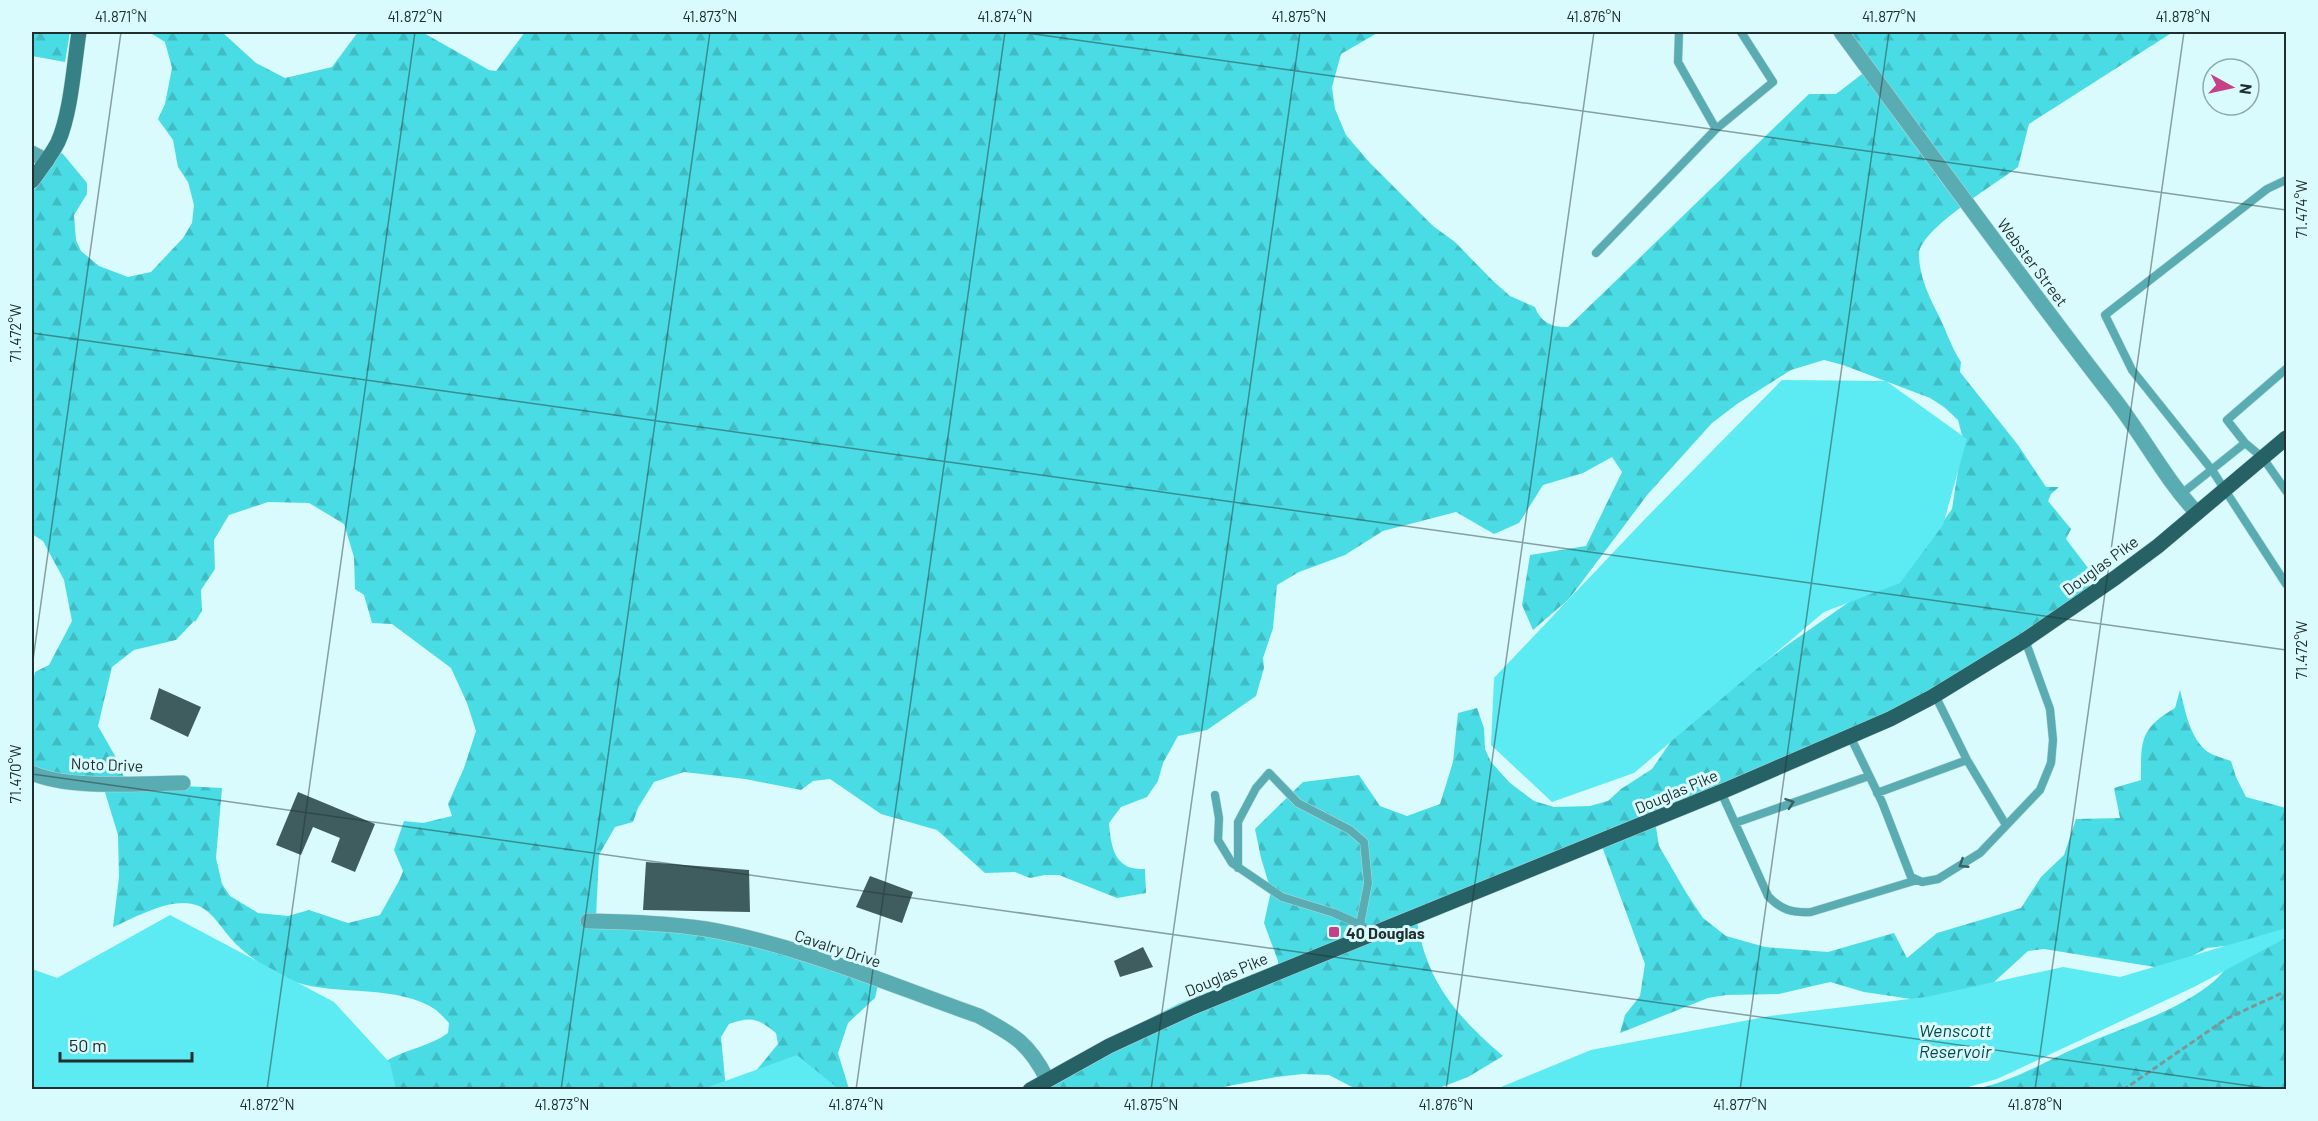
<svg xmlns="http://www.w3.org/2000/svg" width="2318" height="1121" viewBox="0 0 2318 1121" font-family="Barlow,sans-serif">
  <defs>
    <pattern id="forest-firs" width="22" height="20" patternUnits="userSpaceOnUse" patternTransform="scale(1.5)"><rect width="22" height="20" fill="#4adce4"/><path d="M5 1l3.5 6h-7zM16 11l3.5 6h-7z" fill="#40bdc4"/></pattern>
  </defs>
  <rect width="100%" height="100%" fill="#d9fbfd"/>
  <path fill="url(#forest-firs)" fill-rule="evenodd" d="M32 32H70L65 62 32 56Z
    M149 32H222L256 63 285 78 332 67 358 32H422L489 70 496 71 525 32H1379L1341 54 1332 87 1335 109 1346 135 1370 163 1433 226 1455 242 1493 281 1510 296 1535 307C1540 322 1553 328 1568 327L1809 94H1836L1870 68 1844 32H2173L2029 124 2018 167C1997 183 1920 229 1919 254 1919 276 1929 297 1939 316 1947 332 1951 347 1961 362L1960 372 2018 445 2046 487H2059L2051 494 2048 501 2071 529 2066 539 2088 568 2084 572 2091 590 1892 715 1655 821 1659 846 1687 894 1703 918 1726 936 1765 947 1828 952 1894 933 1907 958 1937 933 2021 908 2041 877 2064 855 2076 819 2120 818 2114 788 2141 780C2141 742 2139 729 2175 708L2180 690C2185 710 2190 739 2208 752 2214 756 2224 758 2231 761L2236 777 2246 797 2286 808V1089H1975C2015 1081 2049 1059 2085 1044 2125 1027 2180 1010 2213 982 2224 973 2231 961 2238 949L2225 946 2207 948 2176 965 2155 967 2044 949 2028 951 1993 983 1935 1000 1911 999 1864 992 1830 982 1779 994 1726 995 1708 998 1620 1033 1625 1015 1640 996 1645 964 1599 838 1416 915C1425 980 1455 1015 1503 1056L1468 1077 1434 1090 1356 1089 1329 1075 1303 1074 1276 1077 1213 1089H1019L1066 1061 1178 1004 1278 964V961L1264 923 1271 891 1261 858 1255 829 1303 782 1359 775 1380 806 1407 816 1440 804 1453 762 1458 713 1477 708 1484 728 1485 749 1491 762 1510 783 1534 801 1554 807 1590 806 1608 801 1621 789 1652 769 1683 724 1786 646 1882 579 1942 523 1952 509 1963 439 1958 420 1944 407 1930 398 1843 365 1824 360 1791 370 1737 404 1712 423 1648 494 1569 599 1533 630 1522 605 1530 555 1586 546 1622 472 1612 457 1583 473 1543 485 1519 523 1494 534 1456 512 1383 531 1345 555 1299 572 1277 585 1273 628 1263 658 1264 668 1256 696 1207 730 1178 736 1163 763 1158 781 1147 797 1121 807 1109 823C1111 848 1115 871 1145 869L1146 893 1117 898 1059 875H1045L1030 878 1015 872 985 873 937 830 881 814 830 779 813 781 801 790 745 779 684 772 654 782 638 808 633 822 615 827 599 855 596 917 671 918 880 976 875 998 848 1023 838 1053 849 1089H821L755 1072 778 1044 776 1033C758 1018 751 1016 729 1024L721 1037 726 1089H397L393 1086 386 1061C406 1049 429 1047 448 1033L449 1023C445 1019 441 1014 436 1010 399 984 337 996 295 982 277 976 247 956 234 942 223 931 214 913 199 906 173 895 137 917 113 927L119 877 118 835 104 789 32 771V685L35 672 49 665 72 621 64 580 43 541 32 534V170L48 146 63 154 87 183V194L74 215 76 240 81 251 99 266 128 277 151 272 183 238 192 223 194 205 188 182 178 167 173 140 158 119 165 104 172 68 165 42ZM268 502 309 503 344 524 354 557 355 589 364 595 372 623 392 624 451 668 467 703 476 731 464 768 448 804 452 816 423 823 404 821 394 850 403 871 399 881 380 915 348 923 309 910 288 916 258 913 230 896 222 884 216 858 222 788 126 783 118 761 98 726 112 667 134 650 176 640 194 621 195 622 202 611 201 590 215 569 214 540 229 515Z"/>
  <path fill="#5ceaf3" d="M1782 380 1886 381 1967 439 1943 525 1900 583 1824 612 1634 773 1552 802 1491 745 1494 678 1644 520Z
    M170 915 334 1002 390 1063 396 1089H32V969L57 978Z
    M2286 928V938L2194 987 1997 1079 1961 1089H1496L1591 1050 1770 1016 1926 997 2063 967 2120 977Z
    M797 1055 839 1089H703Z"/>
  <path fill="#3f5d5f" d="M159 688 201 707 188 737 150 719Z
    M298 792 375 824 355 872 331 862 340 838 313 827 301 855 276 845Z
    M646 862 749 870 750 912 643 910Z
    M870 876 913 892 902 923 856 907Z
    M1143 947 1153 967 1120 977 1114 961Z"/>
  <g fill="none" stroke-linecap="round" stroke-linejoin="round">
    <defs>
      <path id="lane" d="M1679 32 1678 62 1716 129
        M2286 180 2267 189 2105 315 2132 370 2212 470 2286 584
        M1596 253 1716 129 1773 82 1741 32
        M2286 369 2227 420 2245 443 2263 458 2286 491
        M2180 495 2245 443
        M1935 695 1967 760 2006 825
        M1850 736 1882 802 1911 877 1922 882 1938 879 1980 853 2040 790 2051 763 2053 740 2050 709 2025 640
        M1721 792 1768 896C1781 910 1792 913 1811 912L1917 880
        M1877 793 1967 760
        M1215 795 1219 818 1218 840 1232 863 1282 897 1334 913 1363 926
        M1735 823 1869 776
        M1238 868V822L1256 788 1269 773 1298 803 1350 830 1364 842 1368 883 1360 925"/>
      <path id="street" d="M1841 32C1931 154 2019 276 2112 396 2142 434 2164 478 2197 513
        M32 153 47 161
        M32 773C70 790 140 783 183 783
        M588 921C627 922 668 923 706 929 800 945 890 985 979 1016 1014 1035 1029 1043 1047 1079"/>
      <path id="secondary" d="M32 181C41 168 51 156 58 142 71 113 74 64 79 32"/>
      <path id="primary" d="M1030 1090 1109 1046 1193 1007 1728 789 1890 719 1932 697 2025 640 2115 578 2158 546 2286 438"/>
    </defs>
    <use href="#lane" stroke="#b8d6d8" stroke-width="9"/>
    <use href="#street" stroke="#b8d6d8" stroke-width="16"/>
    <use href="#secondary" stroke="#b8d6d8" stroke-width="16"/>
    <use href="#primary" stroke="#b8d6d8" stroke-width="16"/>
    <path stroke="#7f9698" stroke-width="3" stroke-dasharray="6 3" stroke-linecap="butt" d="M2123 1090 2226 1019 2286 991"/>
    <use href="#lane" stroke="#59adb2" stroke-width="8"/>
    <use href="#street" stroke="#59adb2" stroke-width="15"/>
    <use href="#secondary" stroke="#368186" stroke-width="15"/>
    <use href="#primary" stroke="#256165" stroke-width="15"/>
  </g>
  <defs><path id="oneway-chevron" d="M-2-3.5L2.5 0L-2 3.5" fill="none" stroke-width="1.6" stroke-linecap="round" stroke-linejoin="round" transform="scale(1.5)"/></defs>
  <g stroke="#376163">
    <use href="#oneway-chevron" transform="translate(1790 803) rotate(-19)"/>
    <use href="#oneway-chevron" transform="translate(1963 864) rotate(147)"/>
  </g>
  <path fill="none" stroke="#212e2f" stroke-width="1.5" stroke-opacity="0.45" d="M1020 32 2286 210M32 333 2286 650M32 667 121 32M32 774 2279 1090M267 1090 415 32M561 1090 710 32M856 1090 1005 32M1151 1090 1300 32M1446 1090 1594 32M1740 1090 1889 32M2035 1090 2184 32"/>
  <rect fill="#c44188" stroke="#d9fbfd" stroke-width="2" x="1328" y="926" width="12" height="12" rx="3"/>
  <g text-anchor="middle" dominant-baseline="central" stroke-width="6" stroke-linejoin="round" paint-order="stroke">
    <g font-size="16" fill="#212e2f" stroke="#d9fbfd">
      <text transform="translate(2033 262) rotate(53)">Webster Street</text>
      <text transform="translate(2100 565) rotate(-36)">Douglas Pike</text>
      <text transform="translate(107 764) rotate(2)">Noto Drive</text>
      <text transform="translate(1676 791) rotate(-23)">Douglas Pike</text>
      <text transform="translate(838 948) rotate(18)">Cavalry Drive</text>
      <text transform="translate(1226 974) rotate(-23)">Douglas Pike</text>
    </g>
    <g font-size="16" font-weight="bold" fill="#212e2f" stroke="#d9fbfd" text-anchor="start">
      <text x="1346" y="932">40 Douglas</text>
    </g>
    <g font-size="18" font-style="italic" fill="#04484c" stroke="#d9fbfd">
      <text x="1955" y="1030">Wenscott<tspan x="1955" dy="21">Reservoir</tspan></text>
    </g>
  </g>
  <rect width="2318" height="1121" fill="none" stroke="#d9fbfd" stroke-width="66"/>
  <g transform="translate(2231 87) rotate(98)"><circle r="28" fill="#d9fbfd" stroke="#8fa9ab" stroke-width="1.5"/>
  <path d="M0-4.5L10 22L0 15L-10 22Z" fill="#c44188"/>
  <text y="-9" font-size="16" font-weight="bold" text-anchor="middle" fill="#212e2f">N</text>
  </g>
  <path d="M60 1052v9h132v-9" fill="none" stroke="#212e2f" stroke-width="3"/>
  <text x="69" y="1052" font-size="18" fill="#212e2f" stroke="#d9fbfd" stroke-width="4.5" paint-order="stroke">50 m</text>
  <rect x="33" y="33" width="2252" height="1055" fill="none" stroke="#212e2f" stroke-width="2"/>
  <g font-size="15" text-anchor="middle" fill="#212e2f">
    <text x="121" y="22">41.871°N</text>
    <text x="415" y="22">41.872°N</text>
    <text x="710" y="22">41.873°N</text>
    <text x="1005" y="22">41.874°N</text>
    <text x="1299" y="22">41.875°N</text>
    <text x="1594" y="22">41.876°N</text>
    <text x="1889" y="22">41.877°N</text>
    <text x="2183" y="22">41.878°N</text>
    <text transform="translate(2302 209) rotate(-90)" y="5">71.474°W</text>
    <text transform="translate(16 333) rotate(-90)" y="5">71.472°W</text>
    <text transform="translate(2302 650) rotate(-90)" y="5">71.472°W</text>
    <text transform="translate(16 774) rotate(-90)" y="5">71.470°W</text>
    <text x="267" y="1110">41.872°N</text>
    <text x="562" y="1110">41.873°N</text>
    <text x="856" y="1110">41.874°N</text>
    <text x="1151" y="1110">41.875°N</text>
    <text x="1446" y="1110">41.876°N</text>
    <text x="1740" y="1110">41.877°N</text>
    <text x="2035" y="1110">41.878°N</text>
  </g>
</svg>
